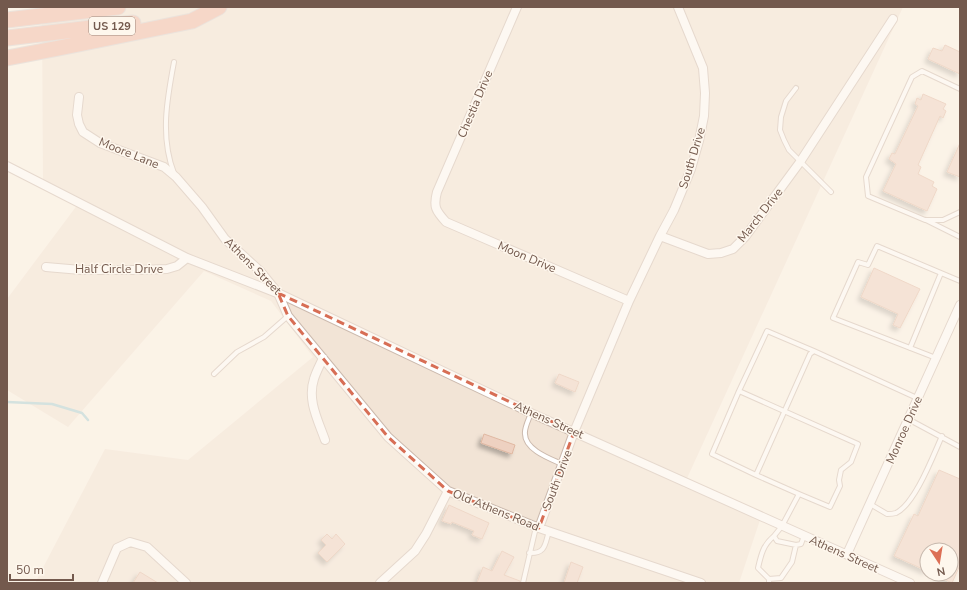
<svg xmlns="http://www.w3.org/2000/svg" width="967" height="590" viewBox="0 0 967 590" font-family="'Nunito Sans',sans-serif">
  <defs>
    <filter id="shadow"><feDropShadow dx="-3.5" dy="3.5" stdDeviation="2" flood-color="#0004"/></filter>
  </defs>
  <rect width="100%" height="100%" fill="#fbf3e7"/>
  <path fill="#f2e4d6" d="M125 7H903L683 487 761 517 739 583H35L105 449 188 460 313 357 271 301 204 271 68 427 7 390V299L78 204 43 181 42 20Z"/>
  <g fill="none" stroke-linecap="round" stroke-linejoin="round">
    <path stroke="#a4ced4" stroke-width="2.5" d="M7 402 52 404 82 413 88 420"/>
  </g>
  <path fill="#eed1c1" stroke="#e0b8a2" filter="url(#shadow)" d="M945 45 960 52V74L928 59 933 48 942 51Z
    M923 94 946 104 943 109 946 111 943 118 940 116 918 165 921 167 918 174 934 182 932 186 937 189 927 211 883 191 896 164 889 159 892 153 895 154 918 106 915 104 917 98 921 100Z
    M960 143V177L947 172Z
    M874 268 920 289 900 328 893 325 898 314 861 297Z
    M559 374 579 382 575 392 555 383Z
    M484 434 515 445 512 454 481 443Z
    M939 470 960 479V565L952 583 934 574H951V550H927V571L894 556 914 514 918 516Z
    M449 505 489 523 482 539 472 535 474 531 452 522 451 524 442 521Z
    M327 534 332 539 336 534 345 544 327 562 318 553 326 545 321 540Z
    M502 551 514 557 504 575 520 581V583H477L483 567 492 571Z
    M571 562 583 567 577 583H564Z
    M140 572 158 583H133Z"/>
  <g fill="none" stroke-linecap="round" stroke-linejoin="round">
    <defs>
      <path id="lane" d="M174 62C167 99 160 137 174 173
        M796 88 786 101 781 117 780 130 784 140 789 150 831 192
        M960 89 922 71 912 77 866 177 868 196 925 220H943L960 212
        M926 220 960 237
        M910 348 941 273
        M936 358 833 318 858 262 868 265 877 246 960 281
        M214 374 237 352 264 337 288 316
        M739 391 767 331 814 351
        M531 413C529 419 524 428 525 434 525 450 551 459 562 464
        M908 419 960 447
        M756 475 712 454 739 391 858 444 851 462 841 470 839 480 840 486 830 507 799 494
        M870 504 887 514C889 514 893 514 896 513 915 504 933 456 942 436
        M804 536 801 544 796 545 777 541 774 536 782 526 799 494 756 475 810 354 814 351 917 398
        M529 553C546 554 545 544 549 531
        M769 579 781 578 792 562 796 545
        M523 583 536 527
        M769 583V579L758 568C761 555 763 545 774 536"/>
      <path id="street" d="M517 7 437 192C433 207 436 211 446 222L629 301
        M79 97 77 115 79 124 83 132 100 143 164 167 176 177 202 207 225 239 260 271 278 293 531 413 910 583
        M7 166 187 258 277 293
        M660 236 708 254 721 253 733 249 745 237 800 162 893 19
        M46 267 81 270H140L167 269 177 266 187 258
        M278 293 288 316 388 437 448 491 539 528 701 583
        M323 358C320 365 316 372 314 379 307 400 318 420 325 440
        M539 528 574 432 629 301 660 236 674 210 691 169 699 141 704 116 705 93 703 68 678 7
        M847 554 960 305
        M102 583 117 548 130 542 147 547 186 583
        M380 583 415 551 426 534 448 491"/>
      <path id="highway" d="M7 20 118 7
        M7 38 133 23
        M7 58 59 48 192 21 219 7"/>
    </defs>
    <use href="#lane" stroke="#ccbaae" stroke-width="6"/>
    <use href="#street" stroke="#ccbaae" stroke-width="10"/>
    <use href="#highway" stroke="#d8d1cd" stroke-width="17"/>
    <use href="#lane" stroke="#fff" stroke-width="4"/>
    <use href="#street" stroke="#fff" stroke-width="8"/>
    <use href="#highway" stroke="#f0b5a3" stroke-width="15"/>
  </g>
  <path d="M0 0H967V590H0ZM278 293 574 432 539 528 448 491 388 437 288 316Z" fill="#fbf3e7" fill-opacity=".55" fill-rule="evenodd"/>
  <path fill="none" stroke="#d76e55" stroke-width="3" stroke-dasharray="8 5" stroke-linejoin="round" d="M278 293 574 432 539 528 448 491 388 437 288 316Z"/>
  <g text-anchor="middle" dominant-baseline="central" stroke-width="3" stroke-linejoin="round" paint-order="stroke">
    <rect fill="#fef7ed" stroke="#9d887d" stroke-width="1" x="89" y="17" width="46" height="18" rx="3"/>
    <g font-size="11" font-weight="bold" fill="#73594d">
      <text x="112" y="26">US 129</text>
    </g>
    <g font-size="12" fill="#73594d" stroke="#fef7ed">
      <text transform="translate(475 104) rotate(-67)">Chestia Drive</text>
      <text transform="translate(129 153) rotate(22)">Moore Lane</text>
      <text transform="translate(692 158) rotate(-73)">South Drive</text>
      <text transform="translate(760 215) rotate(-52)">March Drive</text>
      <text transform="translate(527 257) rotate(23)">Moon Drive</text>
      <text transform="translate(253 266) rotate(45)">Athens Street</text>
      <text x="119" y="269">Half Circle Drive</text>
      <text transform="translate(549 420) rotate(24)">Athens Street</text>
      <text transform="translate(904 430) rotate(-66)">Monroe Drive</text>
      <text transform="translate(557 480) rotate(-69)">South Drive</text>
      <text transform="translate(496 510) rotate(22)">Old Athens Road</text>
      <text transform="translate(844 554) rotate(24)">Athens Street</text>
    </g>
  </g>
  <rect width="967" height="590" fill="none" stroke="#73594d" stroke-width="16"/>
  <g transform="translate(939 562) rotate(168)"><circle r="19" fill="#fef7ed" stroke="#c6b8ad"/>
  <path d="M0-3L7 15L0 10L-7 15Z" fill="#dc6f55"/>
  <text y="-6" font-size="11" font-weight="bold" text-anchor="middle" fill="#73594d">N</text>
  </g>
  <path d="M10 574v6h63v-6" fill="none" stroke="#73594d" stroke-width="2"/>
  <text x="16" y="574" font-size="12" fill="#73594d" stroke="#fef7ed" stroke-width="3" paint-order="stroke">50 m</text>
</svg>
